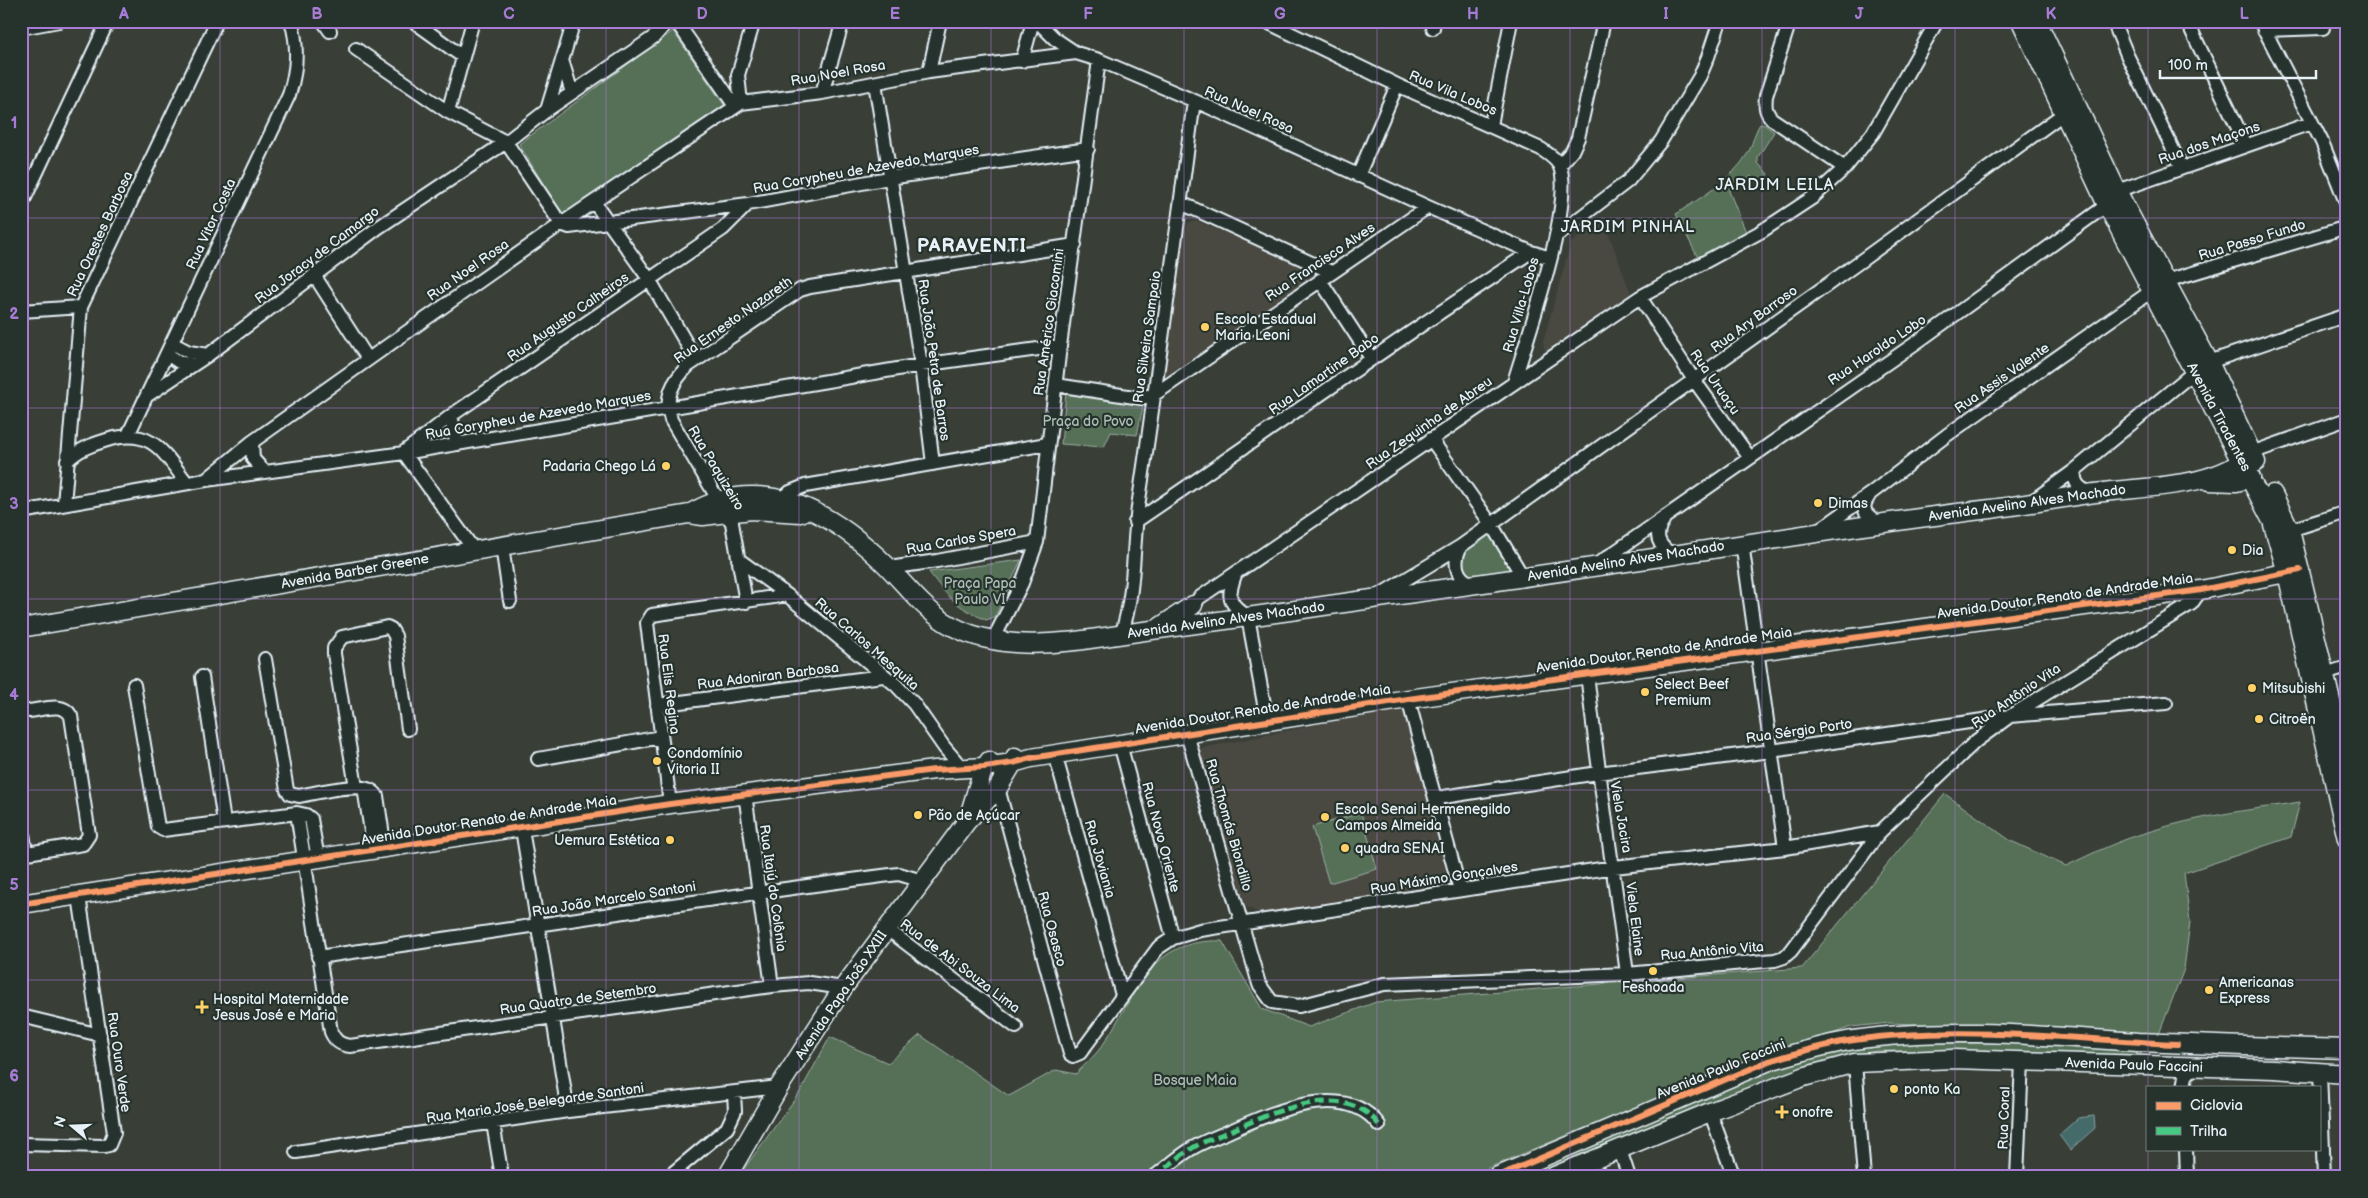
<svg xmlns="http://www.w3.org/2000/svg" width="2368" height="1198" viewBox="0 0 2368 1198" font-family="'Balsamiq Sans',sans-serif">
  <rect width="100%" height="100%" fill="#393f37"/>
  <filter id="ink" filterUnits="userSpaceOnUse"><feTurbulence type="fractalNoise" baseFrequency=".02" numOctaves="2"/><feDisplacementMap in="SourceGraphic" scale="10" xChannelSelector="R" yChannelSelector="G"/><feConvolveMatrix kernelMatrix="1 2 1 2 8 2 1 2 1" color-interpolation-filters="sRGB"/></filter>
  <g filter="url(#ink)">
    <path fill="#494a42" d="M1603 219 1631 294 1550 353 1545 351 1543 342 1571 243Z
      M1197 221 1311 270 1312 277 1164 377 1185 232 1188 223Z
      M1405 707 1449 885 1261 914 1245 906 1198 749Z"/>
    <path fill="#556f56" stroke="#9eb0a7" d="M673 31 727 109 564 218 519 144Z
      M1760 124 1765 125 1774 132 1758 157V163L1769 175 1758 184 1751 176 1729 191 1746 232 1698 258 1676 214C1703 196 1731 181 1748 153 1753 144 1754 133 1760 124Z
      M1066 392 1144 401 1137 435 1111 432 1104 447 1061 444Z
      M1492 526 1520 572 1469 578 1460 567 1463 546Z
      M1021 560 995 617 986 620C956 606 949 599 929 572Z
      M1945 794 2011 841 2066 866C2093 853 2120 840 2148 832 2197 816 2249 810 2300 802L2291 837 2184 873 2190 922 2184 969 2159 1034 1890 1023 1851 1027 1677 1090 1466 1177H738L800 1092 830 1037 888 1063 920 1035 1009 1096 1056 1070 1076 1074C1085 1064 1097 1054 1104 1043 1137 993 1150 938 1222 941L1262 1009 1309 1027 1376 1002 1802 968Z
      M1361 813 1377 869 1329 883 1312 827Z
      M1877 1043H2005L2136 1049 2142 1053 2135 1058 2006 1052 1876 1051 1812 1064 1776 1077 1717 1099 1532 1177H1510L1773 1068 1809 1056Z"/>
    <path fill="#456a6a" stroke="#86a0a3" d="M2094 1116 2095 1128 2070 1150 2059 1135 2078 1118Z"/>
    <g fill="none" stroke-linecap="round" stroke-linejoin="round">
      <defs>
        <path id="street" d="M323 21 330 31
          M413 21 463 57
          M676 21 735 106
          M1037 21 1055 39 1076 53
          M1265 21 1397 85 1541 149C1548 154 1557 159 1560 167 1574 205 1527 338 1514 382
          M1790 21 1766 96C1765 106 1765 112 1772 119L1845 168
          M2113 21 2128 57 2182 168
          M2187 21 2246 145
          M2260 21 2322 142 2347 205
          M21 28 59 21
          M1433 28 1434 21
          M2264 30 2323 28
          M356 49 448 112 506 142 561 224 569 227 748 204 889 178 1088 149
          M562 60 572 93
          M1022 61 1033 21
          M929 72 940 21
          M875 83 921 365 933 464
          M822 93 843 21
          M741 103 738 75 754 21
          M547 110 574 21
          M448 112 473 21
          M1491 125 1511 21
          M1560 165 1572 151 1578 138 1604 21
          M1358 176 1397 85
          M2117 191 2311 123
          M594 202 649 279 696 360
          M1181 203 1331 272
          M21 206 108 21
          M1556 236 1628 181 1661 141 1700 76 1708 57 1720 21
          M314 275 368 359
          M1320 280 1371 358
          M2166 281 2347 227
          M1640 297 1694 380 1750 458
          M21 311 81 307
          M172 343 189 352 208 355
          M167 354 179 362 193 365
          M1056 385 1141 398 1155 394 1428 207
          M148 395 208 355 379 227 506 142 547 110 654 37 668 21
          M452 415 453 431 458 444
          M128 435 289 95C297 70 299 47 291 21
          M1431 439 1491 524 1523 577
          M252 442 253 459 264 471
          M404 452 452 415 723 229 748 204
          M404 453 474 550
          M2251 453 2347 419
          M67 461C79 449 91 445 107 440 152 427 163 452 187 483
          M2075 470C2073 483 2079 488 2090 493
          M206 480 252 442 397 339 561 224 741 103 822 93 929 72 1076 53 1099 60 1211 108 1428 207 1531 252 1550 258
          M1869 496C1860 509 1865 514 1877 522
          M782 499 790 492 805 486 1047 444
          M2031 502 2075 470 2194 372 2209 362 2347 315
          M64 504 81 307 217 21
          M21 512 206 480 404 453 921 365 1060 346
          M1664 519C1653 535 1658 547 1674 555
          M1135 522C1268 432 1397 339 1531 252
          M2290 530 2347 512
          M1818 531 1870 494 1947 435 2153 290
          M1742 543 1785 848
          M502 546 510 601
          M1461 546C1453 561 1455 580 1474 584
          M738 559 787 595 896 685 914 704 944 747 961 767
          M1596 565 1920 340 2107 205
          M889 568 937 561 1037 542
          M1235 575C1227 598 1228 603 1248 617L1267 720
          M1378 596 1461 546 1862 260 2063 114
          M746 602 732 523 671 420C664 398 672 382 688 366L800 290 810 287 1075 245
          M1190 612 1199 598 1640 297 1762 231 1812 198 1845 168 1873 133 1937 21
          M1121 635C1136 592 1132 545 1139 500 1159 367 1176 234 1194 101
          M993 640 1022 583 1037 542 1060 346 1099 60
          M265 659 287 790 290 794 299 796C317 793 367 778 377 796L385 849
          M1587 673C1598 774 1614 873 1627 974
          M2325 674 2347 667
          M202 677 224 822
          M134 685 158 827 163 830 297 813 306 815 311 819 318 859
          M1408 699 1460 890
          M657 705 883 676
          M1187 734 1259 984 1272 1002 1299 1006 1384 984 1627 974 1775 960 1784 957 1791 951 1880 832 1976 741 2010 716 2191 604 2201 590
          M1120 744 1173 938
          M1055 754 1122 995
          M538 759 661 737
          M356 787 334 654V648L342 637 387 627 391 629 395 636 408 729
          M364 788 374 850
          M998 788 1070 1054 1073 1056 1080 1053 1158 948 1173 938 1200 930 1614 867 1785 848 1880 832
          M745 794 772 986
          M1437 798 1598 773 1771 751 2010 716 2166 703
          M670 804 647 623 652 615 787 595
          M297 813 331 1032C335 1041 340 1045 350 1046L772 986 809 983 843 988
          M21 821 26 853
          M522 829 568 1111
          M21 854 83 844 89 835 71 716C63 701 42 710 29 711
          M886 928 1016 1027
          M318 957C512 930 705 898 899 874L922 881
          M21 1016 100 1035
          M1855 1063 1864 1177
          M2320 1072 2324 1177
          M2184 1087 2186 1076 2193 1067
          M1710 1112 1734 1177
          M493 1123 502 1177
          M21 1144 104 1146 109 1145 114 1133 79 896
          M2186 1149 2187 1177
          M1620 1150 1629 1177
          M296 1152 568 1111 779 1087
          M668 1177 727 1128 735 1111 734 1093
          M1154 1177C1166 1168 1178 1157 1191 1149 1203 1141 1217 1137 1230 1131 1271 1113 1345 1079 1379 1125
          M2017 1177 2022 1061"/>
        <path id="secondary" d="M2021 21 2107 205 2272 521 2287 573 2347 839
          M2037 21 2117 191 2209 362 2256 462
          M2209 481 2236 482 2251 478
          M2273 494 2290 530 2347 768
          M689 514C762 471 832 512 886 565 905 584 922 607 945 622 966 635 990 641 1015 643 1055 646 1097 638 1137 632 1197 624 1257 616 1316 607 1435 590 1555 573 1674 555 1779 539 1884 521 1991 509 2023 505 2055 499 2088 494 2136 486 2218 490 2251 453
          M1160 627 1193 605
          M21 628 689 514 703 516 751 510 801 513
          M969 816 982 773 989 761
          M21 904 670 804 934 770 984 767 1013 763 1031 758 1408 699 2201 590 2300 570
          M727 1177 779 1087 843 988 967 821 998 788 1013 763 1015 757
          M1496 1177 1769 1061C1797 1053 1825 1044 1854 1040 1946 1026 2045 1036 2138 1042 2208 1045 2277 1047 2347 1049
          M1552 1177 1710 1112 1803 1077 1855 1063 1953 1059 2274 1069 2347 1074"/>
      </defs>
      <use href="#street" stroke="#e8f1f8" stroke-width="16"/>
      <use href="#secondary" stroke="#e8f1f8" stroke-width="21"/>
      <use href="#street" stroke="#26332d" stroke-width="12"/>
      <use href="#secondary" stroke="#26332d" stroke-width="18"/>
      <path stroke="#46c982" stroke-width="5" stroke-dasharray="10 5" stroke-linecap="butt" d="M1154 1177C1166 1168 1178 1157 1191 1149 1203 1141 1217 1137 1230 1131 1271 1113 1345 1079 1379 1125"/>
      <defs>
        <path id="cycleway" d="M21 904 670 804 934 770 984 767 1013 763 1031 758 1408 699 2201 590 2300 570
          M1496 1177 1769 1061C1797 1053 1825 1044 1854 1040 1957 1025 2073 1039 2177 1044"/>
      </defs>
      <use href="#cycleway" stroke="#26332d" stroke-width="9"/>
      <use href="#cycleway" stroke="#fa9b69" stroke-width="6"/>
    </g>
  </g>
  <path fill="none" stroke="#a77bd6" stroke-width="1" stroke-opacity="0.55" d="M220 21V1177M413 21V1177M606 21V1177M799 21V1177M991 21V1177M1184 21V1177M1377 21V1177M1570 21V1177M1762 21V1177M1955 21V1177M2148 21V1087M21 218H2347M21 408H2347M21 599H2347M21 790H2347M21 980H2347M2148 1149V1177"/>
  <g fill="#ffd166" stroke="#26332d" stroke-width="2">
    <circle cx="1205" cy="327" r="5"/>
    <circle cx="666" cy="466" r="5"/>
    <circle cx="1818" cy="503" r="5"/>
    <circle cx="2232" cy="550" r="5"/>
    <circle cx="2252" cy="688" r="5"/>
    <circle cx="1645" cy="692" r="5"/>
    <circle cx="2259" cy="719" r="5"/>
    <circle cx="657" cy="761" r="5"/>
    <circle cx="918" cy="815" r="5"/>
    <circle cx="1325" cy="817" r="5"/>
    <circle cx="670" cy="840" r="5"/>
    <circle cx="1345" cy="848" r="5"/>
    <circle cx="1653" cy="971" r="5"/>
    <circle cx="2209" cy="990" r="5"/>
    <path d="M199.5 999.5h5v5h5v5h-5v5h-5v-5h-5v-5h5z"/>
    <circle cx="1894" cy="1089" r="5"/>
    <path d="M1779.5 1104.5h5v5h5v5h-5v5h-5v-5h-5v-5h5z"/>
  </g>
  <g text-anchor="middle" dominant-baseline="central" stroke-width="4.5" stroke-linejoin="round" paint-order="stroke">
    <g font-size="14" fill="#e8f1f8" stroke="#26332d">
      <text transform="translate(838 73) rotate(-10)">Rua Noel Rosa</text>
      <text transform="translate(1453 93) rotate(23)">Rua Vila Lobos</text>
      <text transform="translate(1249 110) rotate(24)">Rua Noel Rosa</text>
      <text transform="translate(2209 143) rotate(-19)">Rua dos Maçons</text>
      <text transform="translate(866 169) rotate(-10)">Rua Corypheu de Azevedo Marques</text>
      <text transform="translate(211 224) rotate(-65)">Rua Vitor Costa</text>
      <text transform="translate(100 234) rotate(-65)">Rua Orestes Barbosa</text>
      <text transform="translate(2252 240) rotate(-17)">Rua Passo Fundo</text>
      <text transform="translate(317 255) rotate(-37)">Rua Joracy de Camargo</text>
      <text transform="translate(1320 262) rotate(-34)">Rua Francisco Alves</text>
      <text transform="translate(468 270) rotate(-35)">Rua Noel Rosa</text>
      <text transform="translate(1521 305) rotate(-74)">Rua Villa-Lobos</text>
      <text transform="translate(568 317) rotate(-35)">Rua Augusto Calheiros</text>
      <text transform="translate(1754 319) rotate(-36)">Rua Ary Barroso</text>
      <text transform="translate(733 320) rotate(-35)">Rua Ernesto Nazareth</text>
      <text transform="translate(1049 322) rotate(-82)">Rua Américo Giacomini</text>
      <text transform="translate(1147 337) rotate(-82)">Rua Silveira Sampaio</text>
      <text transform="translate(1877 350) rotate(-34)">Rua Haroldo Lobo</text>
      <text transform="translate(934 360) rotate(82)">Rua João Petra de Barros</text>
      <text transform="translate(1324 374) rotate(-35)">Rua Lamartine Babo</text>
      <text transform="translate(2002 378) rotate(-35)">Rua Assis Valente</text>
      <text transform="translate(1715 382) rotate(55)">Rua Uruaçu</text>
      <text transform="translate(538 415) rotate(-10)">Rua Corypheu de Azevedo Marques</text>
      <text transform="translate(2219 417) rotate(62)">Avenida Tiradentes</text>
      <text transform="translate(1429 423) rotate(-35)">Rua Zequinha de Abreu</text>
      <text transform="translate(716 468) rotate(59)">Rua Paquizeiro</text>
      <text transform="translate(2027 503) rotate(-8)">Avenida Avelino Alves Machado</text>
      <text transform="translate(961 540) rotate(-10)">Rua Carlos Spera</text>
      <text transform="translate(1626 561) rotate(-9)">Avenida Avelino Alves Machado</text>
      <text transform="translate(355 571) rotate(-10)">Avenida Barber Greene</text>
      <text transform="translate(2065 596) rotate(-8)">Avenida Doutor Renato de Andrade Maia</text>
      <text transform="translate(1226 620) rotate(-8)">Avenida Avelino Alves Machado</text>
      <text transform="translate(867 644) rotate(41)">Rua Carlos Mesquita</text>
      <text transform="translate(1664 650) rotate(-8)">Avenida Doutor Renato de Andrade Maia</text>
      <text transform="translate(768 676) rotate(-7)">Rua Adoniran Barbosa</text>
      <text transform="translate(669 684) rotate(83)">Rua Elis Regina</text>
      <text transform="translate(2016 696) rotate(-34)">Rua Antônio Vita</text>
      <text transform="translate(1263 709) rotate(-9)">Avenida Doutor Renato de Andrade Maia</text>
      <text transform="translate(1799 731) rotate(-8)">Rua Sérgio Porto</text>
      <text transform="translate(1621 817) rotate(80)">Viela Jacira</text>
      <text transform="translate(489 820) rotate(-9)">Avenida Doutor Renato de Andrade Maia</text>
      <text transform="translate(1229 825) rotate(74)">Rua Thomás Biondillo</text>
      <text transform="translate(1161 837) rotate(75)">Rua Novo Oriente</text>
      <text transform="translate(1100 859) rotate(74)">Rua Joviania</text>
      <text transform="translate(1444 878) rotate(-9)">Rua Máximo Gonçalves</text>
      <text transform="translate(773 888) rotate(82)">Rua Itajú do Colônia</text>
      <text transform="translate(614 899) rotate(-9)">Rua João Marcelo Santoni</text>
      <text transform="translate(1635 919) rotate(83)">Viela Elaine</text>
      <text transform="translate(1052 929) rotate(75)">Rua Osasco</text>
      <text transform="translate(1712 951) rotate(-5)">Rua Antônio Vita</text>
      <text transform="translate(960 966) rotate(37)">Rua de Abi Souza Lima</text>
      <text transform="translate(841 995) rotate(-56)">Avenida Papa João XXIII</text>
      <text transform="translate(578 999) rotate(-8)">Rua Quatro de Setembro</text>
      <text transform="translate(119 1062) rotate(82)">Rua Ouro Verde</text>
      <text transform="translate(2134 1065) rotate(2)">Avenida Paulo Faccini</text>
      <text transform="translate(1721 1069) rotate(-22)">Avenida Paulo Faccini</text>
      <text transform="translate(535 1103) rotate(-8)">Rua Maria José Belegarde Santoni</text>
      <text transform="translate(2004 1118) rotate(-88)">Rua Coral</text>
    </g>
    <g font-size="14" fill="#e8f1f8" stroke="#26332d" text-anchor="start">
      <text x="1215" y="319">Escola Estadual<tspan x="1215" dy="16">Maria Leoni</tspan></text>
      <text x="656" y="466" text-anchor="end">Padaria Chego Lá</text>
      <text x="1828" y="503">Dimas</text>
      <text x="2242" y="550">Dia</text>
      <text x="1655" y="684">Select Beef<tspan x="1655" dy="16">Premium</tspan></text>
      <text x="2262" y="688">Mitsubishi</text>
      <text x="2269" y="719">Citroën</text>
      <text x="667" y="753">Condomínio<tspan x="667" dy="16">Vitoria II</tspan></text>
      <text x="1335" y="809">Escola Senai Hermenegildo<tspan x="1335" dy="16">Campos Almeida</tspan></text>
      <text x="928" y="815">Pão de Açúcar</text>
      <text x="660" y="840" text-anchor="end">Uemura Estética</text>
      <text x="1355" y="848">quadra SENAI</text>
      <text x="2219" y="982">Americanas<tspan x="2219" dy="16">Express</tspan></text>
      <text x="1653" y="987" text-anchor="middle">Feshoada</text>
      <text x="213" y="999">Hospital Maternidade<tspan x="213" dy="16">Jesus José e Maria</tspan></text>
      <text x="1904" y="1089">ponto Ka</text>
      <text x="1792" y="1112">onofre</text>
    </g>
    <g font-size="14" fill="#adbdb7" stroke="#26332d">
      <text x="1088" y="421">Praça do Povo</text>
      <text x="980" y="583">Praça Papa<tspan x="980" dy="16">Paulo VI</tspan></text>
      <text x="1195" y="1080">Bosque Maia</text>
    </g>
    <g font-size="16" letter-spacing="1" fill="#e8f1f8" stroke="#26332d">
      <text x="1775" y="185">JARDIM LEILA</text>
      <text x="1628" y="227">JARDIM PINHAL</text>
    </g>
    <g font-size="19" font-weight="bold" letter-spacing="1" fill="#e8f1f8" stroke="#26332d">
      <text x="972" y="246">PARAVENTI</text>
    </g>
  </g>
  <rect width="2368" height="1198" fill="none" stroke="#26332d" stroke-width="55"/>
  <rect x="2146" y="1086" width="175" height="65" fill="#26332d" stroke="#747f7e"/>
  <rect x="2156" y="1102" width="25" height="8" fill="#fa9b69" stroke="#747f7e"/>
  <text x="2190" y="1110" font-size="15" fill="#e8f1f8">Ciclovia</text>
  <rect x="2156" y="1127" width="25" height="8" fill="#46c982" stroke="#747f7e"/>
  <text x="2190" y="1136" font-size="15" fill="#e8f1f8">Trilha</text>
  <g transform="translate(72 1126) rotate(289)" stroke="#26332d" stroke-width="4" paint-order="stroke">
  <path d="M0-4L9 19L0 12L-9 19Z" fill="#e8f1f8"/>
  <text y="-8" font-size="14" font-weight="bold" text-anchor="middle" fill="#e8f1f8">N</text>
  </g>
  <path d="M2160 70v8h156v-8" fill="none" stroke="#e8f1f8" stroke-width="2.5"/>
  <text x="2168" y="70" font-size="15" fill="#e8f1f8" stroke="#26332d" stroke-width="4" paint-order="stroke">100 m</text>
  <rect x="28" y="28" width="2312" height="1142" fill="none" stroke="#a77bd6" stroke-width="2"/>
  <g font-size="16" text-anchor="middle" font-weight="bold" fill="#a77bd6">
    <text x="124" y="19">A</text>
    <text x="317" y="19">B</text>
    <text x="509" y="19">C</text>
    <text x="702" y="19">D</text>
    <text x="895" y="19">E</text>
    <text x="1088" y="19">F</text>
    <text x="1280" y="19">G</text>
    <text x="1473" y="19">H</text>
    <text x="1666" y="19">I</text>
    <text x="1859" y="19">J</text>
    <text x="2051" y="19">K</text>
    <text x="2244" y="19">L</text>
    <text x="14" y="128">1</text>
    <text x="14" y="319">2</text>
    <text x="14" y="509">3</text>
    <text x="14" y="700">4</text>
    <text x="14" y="890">5</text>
    <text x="14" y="1081">6</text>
  </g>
</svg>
